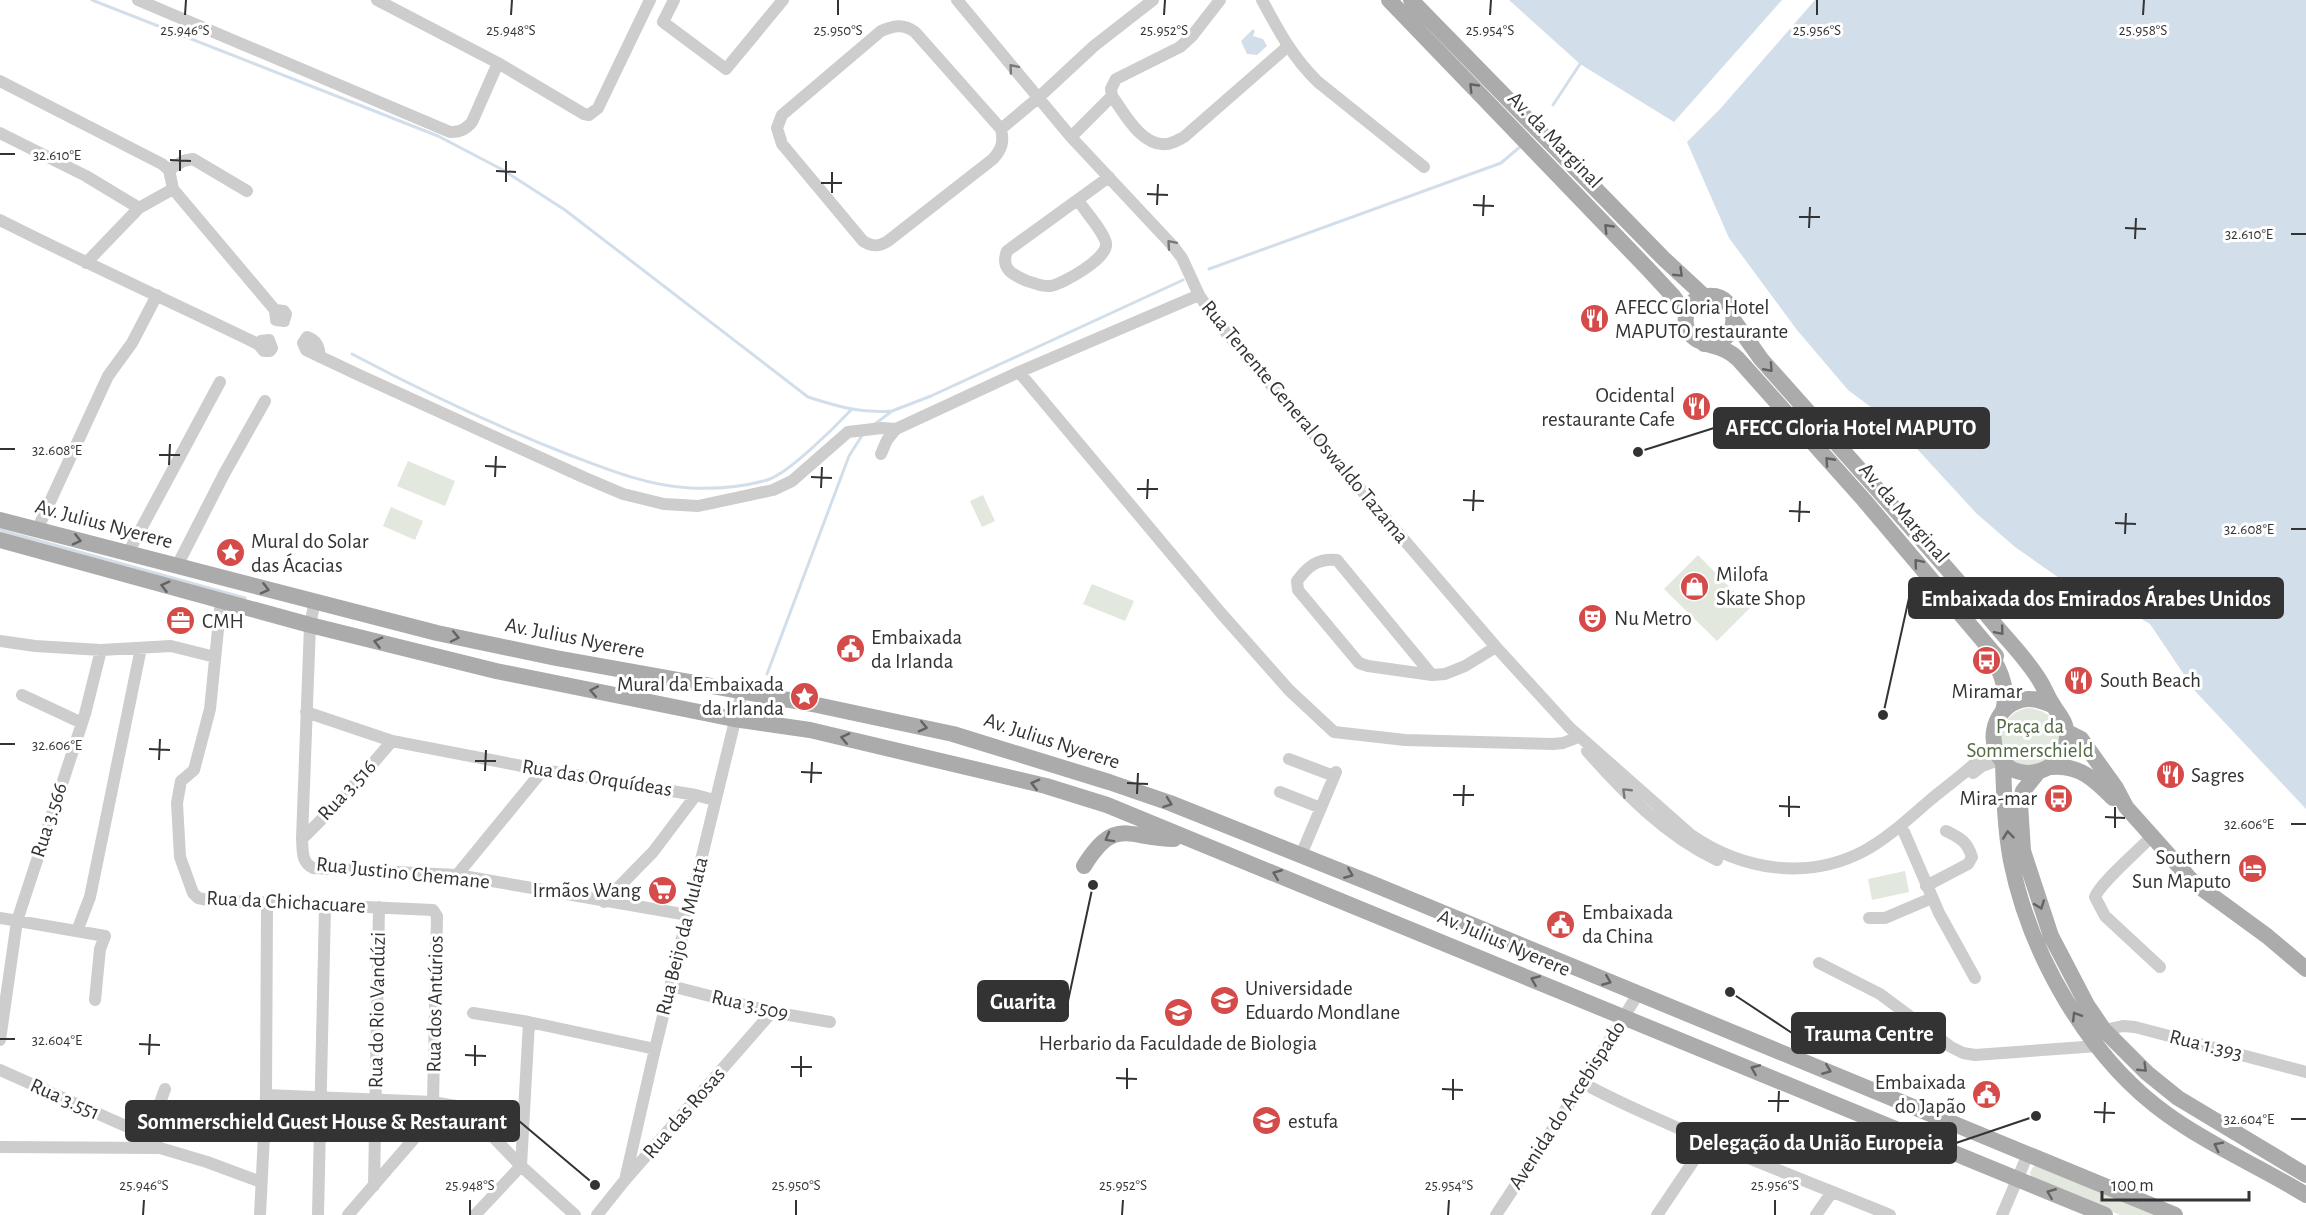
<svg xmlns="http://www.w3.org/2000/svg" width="2306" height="1215" viewBox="0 0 2306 1215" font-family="'Alegreya Sans',sans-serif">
  <rect width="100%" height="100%" fill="#fff"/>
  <path fill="#e2e8dd" d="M408 461 455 481 445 506 397 486Z
    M983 495 995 521 982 527 970 501Z
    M391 507 423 521 415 540 383 526Z
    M1698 555 1750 608 1717 641 1664 589Z
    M1092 584 1134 601 1125 621 1083 604Z
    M2028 708C2043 709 2058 718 2059 734 2060 739 2057 747 2056 753L2037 767 2014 763C1992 745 2001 712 2028 708Z
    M1905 871 1909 892 1872 900 1868 879Z
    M2036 1166 2155 1215H2120L2032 1179 2030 1173 2033 1167Z"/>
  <path fill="#d2dfeb" d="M1509 0H2306V809L2195 691 2150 624 2094 591 2069 585 2015 547 1976 513 1896 426 1848 390 1797 330 1729 238 1687 142 1674 122 1580 64Z
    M1253 29 1255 31 1253 36 1263 39 1267 46 1257 55 1247 54 1241 41Z"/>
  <path fill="#fff" d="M1782 0H1815L1720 109 1687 142 1674 122Z"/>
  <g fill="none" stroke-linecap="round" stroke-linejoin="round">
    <path stroke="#d2dfeb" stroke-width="3" d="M92 0 438 136 503 170 565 210 808 397C836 406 862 414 892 411
      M1553 105 1580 64
      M1209 269 1501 163 1521 146
      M352 354C422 391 493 425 567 454 606 469 648 486 690 488 715 489 743 487 767 480 788 474 835 427 851 410
      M875 424 892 411 931 396 1183 280
      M0 530 245 598
      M767 674 849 456 863 434"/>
    <path stroke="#cdcdcd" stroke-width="12" d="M138 0 450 132C460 132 465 130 472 122L498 63
      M377 0 498 63 584 114 589 115 598 108 650 0
      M674 0 663 22 726 69 783 0
      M957 0 1071 137 1173 246 1182 258 1199 295 1218 323 1496 647 1570 728 1691 835C1742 870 1807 881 1864 851 1888 838 1908 819 1929 801 1950 783 1976 766 1994 744
      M1262 0C1278 30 1293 58 1318 82L1424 167
      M0 81 162 164 169 170 173 189
      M1112 96 1111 89 1116 79 1180 47 1192 36 1220 0
      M1001 129C1004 142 1002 149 993 159L888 241C879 247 872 247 863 241L782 144 777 128 782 115 881 31C893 26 903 23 915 32L1001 129 1038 98 1094 46 1153 0
      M0 133 86 176 139 208
      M1071 137 1112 96C1124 113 1142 147 1166 144 1172 144 1178 140 1184 137L1287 47
      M169 170 183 161 193 159 247 191
      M1078 200C1084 210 1104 232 1106 243 1109 258 1063 284 1050 286 1042 287 1035 283 1027 281 1013 275 1000 269 1007 251L1109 177
      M0 220C85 263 172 302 258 344L264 351H270L272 348 269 340 261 341 258 344
      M86 263 139 208 173 189 275 310 276 320 284 321 286 314 284 311 275 310
      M1199 295 1019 372 1220 612 1289 690 1334 732 1405 740 1553 744 1563 743 1576 738
      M320 357C319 347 317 340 307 337L303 343 306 350 361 376 583 477 623 494 664 504 698 506 773 490 792 481 848 432 882 428 896 429
      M881 454 887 440 896 429 1019 372
      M37 530 108 376 132 343 157 295
      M128 553 220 382
      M177 566 224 474 265 401
      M221 600 210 709 194 770 181 781 177 803 180 857 193 893 198 898 208 900 433 910 437 916 433 1102 418 1134 348 1215
      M315 601 310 625 302 839C303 851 301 862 313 868L457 875 688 915
      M0 641 35 646 101 650 171 646 215 657
      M1432 675 1337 560C1318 558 1308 566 1297 581L1298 590 1359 663 1368 666 1432 675 1445 674 1465 666 1496 647
      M22 695 82 723
      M306 712 392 741 543 770 696 795 714 800
      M1587 751C1624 793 1666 836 1717 860
      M1289 759 1334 776
      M1973 773 1982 766 2001 759
      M1280 792 1321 808
      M1904 832 1939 913 1975 978
      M2151 837C2139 850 2100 883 2095 897L2105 916 2160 967
      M302 839 344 797 392 741
      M1301 855 1336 772
      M457 875 543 770
      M1926 886 1968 864 1972 857C1967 841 1960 838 1946 831
      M604 902 653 852 696 795
      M0 918 105 936 100 949 95 1000
      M1869 918H1885L1932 898
      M77 931 90 897 141 648
      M1819 963 1880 994 1951 1047 1963 1053 1975 1055 2098 1046
      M671 986 772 1012 830 1022
      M473 1013 529 1022 655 1049
      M2104 1030 2123 1026 2135 1027 2306 1072
      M0 1040 17 921 85 714 101 650
      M0 1070 148 1136 160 1148
      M1583 1083C1615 1101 1649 1115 1682 1130 1751 1160 1821 1187 1890 1215
      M266 1095 433 1102 456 1106 480 1123 521 1166 575 1215
      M148 1136 165 1089
      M0 1147 160 1148 207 1162 261 1182
      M625 1180 655 1049 742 692
      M374 1186 379 907
      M260 1215 266 1095 267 904
      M318 1215 325 907
      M475 1215 521 1166 529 1022
      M597 1215 625 1180 772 1012
      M1496 1215 1583 1083 1638 994
      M1657 1215 1707 1141
      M1816 1215 1832 1192
      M2002 1215 2028 1154"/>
    <path stroke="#ababab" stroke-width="16" d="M1389 0 1649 270 1673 296 1686 314
      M1411 0 1664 259 1704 296
      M1734 321 1761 359C1838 446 1917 532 1992 621 2008 641 2027 659 2040 681 2045 689 2048 698 2053 705 2057 712 2062 717 2065 725 2072 745 2060 764 2040 771 2030 774 2020 774 2010 768 1983 750 1991 708 2021 700 2032 697 2042 701 2052 705
      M1704 344C1744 346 1741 293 1708 296 1700 296 1693 300 1689 307 1686 313 1685 319 1686 325 1691 345 1712 343 1727 351 1731 353 1735 356 1738 359L1864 500 1996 656 1994 660C2003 677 2008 692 2003 711
      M0 520 437 633 556 658 817 705 953 734 1109 782 1170 803 1373 884 2175 1215
      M0 540 310 625 496 671 734 719 810 730 1046 786 1107 805C1440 940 1772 1078 2105 1215
      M2067 732 2081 739 2116 788 2126 807 2193 882 2267 936 2306 969
      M2003 761C2004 794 2005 829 2011 861 2030 955 2089 1059 2168 1115 2211 1146 2261 1167 2306 1195
      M2051 767C2079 764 2095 780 2113 798
      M2039 771 2023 791 2020 803 2023 851 2051 936 2087 1005 2104 1030 2147 1073 2178 1098 2306 1175
      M1084 866C1115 816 1127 838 1174 839"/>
  </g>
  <defs><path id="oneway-chevron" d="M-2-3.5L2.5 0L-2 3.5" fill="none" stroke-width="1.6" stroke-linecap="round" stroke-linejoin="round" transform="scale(1.5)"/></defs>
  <g stroke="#787878">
    <use href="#oneway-chevron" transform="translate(1013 68) rotate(-130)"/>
    <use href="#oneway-chevron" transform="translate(1171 244) rotate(-131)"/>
    <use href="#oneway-chevron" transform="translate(1626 792) rotate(-136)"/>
  </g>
  <g stroke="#636363">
    <use href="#oneway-chevron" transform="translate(1473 87) rotate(-134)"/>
    <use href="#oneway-chevron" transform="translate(1608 228) rotate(-134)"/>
    <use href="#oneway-chevron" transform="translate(1679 273) rotate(44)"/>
    <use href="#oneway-chevron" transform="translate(1769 368) rotate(48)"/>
    <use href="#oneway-chevron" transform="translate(1829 461) rotate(-132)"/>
    <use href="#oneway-chevron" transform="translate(77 540) rotate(14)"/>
    <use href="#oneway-chevron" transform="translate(1918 563) rotate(-130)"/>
    <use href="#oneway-chevron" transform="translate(165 586) rotate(-165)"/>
    <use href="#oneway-chevron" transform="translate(265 589) rotate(14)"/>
    <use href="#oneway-chevron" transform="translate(2000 631) rotate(50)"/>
    <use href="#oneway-chevron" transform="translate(455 637) rotate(12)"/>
    <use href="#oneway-chevron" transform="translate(378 642) rotate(-166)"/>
    <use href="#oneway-chevron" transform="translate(594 691) rotate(-169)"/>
    <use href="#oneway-chevron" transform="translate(923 727) rotate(13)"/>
    <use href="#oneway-chevron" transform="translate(845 738) rotate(-167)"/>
    <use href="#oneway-chevron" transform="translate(1035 784) rotate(-166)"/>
    <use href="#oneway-chevron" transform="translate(1168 803) rotate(20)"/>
    <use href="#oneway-chevron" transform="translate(2008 835) rotate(-96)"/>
    <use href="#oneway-chevron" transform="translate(1109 838) rotate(151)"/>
    <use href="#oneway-chevron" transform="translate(1277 874) rotate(-158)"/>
    <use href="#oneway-chevron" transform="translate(1349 874) rotate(22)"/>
    <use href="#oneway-chevron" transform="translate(2040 905) rotate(70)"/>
    <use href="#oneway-chevron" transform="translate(1535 980) rotate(-157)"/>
    <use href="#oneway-chevron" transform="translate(1607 981) rotate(22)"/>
    <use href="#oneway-chevron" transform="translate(2076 1016) rotate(-122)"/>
    <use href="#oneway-chevron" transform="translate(2143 1068) rotate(44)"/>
    <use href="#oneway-chevron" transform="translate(1755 1069) rotate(-157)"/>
    <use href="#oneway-chevron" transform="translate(1827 1070) rotate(22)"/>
    <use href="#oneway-chevron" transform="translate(2218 1146) rotate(-153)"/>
    <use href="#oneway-chevron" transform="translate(2051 1193) rotate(-158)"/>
  </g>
  <path fill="none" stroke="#333" stroke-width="2" d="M185 15 186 0M511 15 512 0M838 15V0M1164 15 1165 0M1490 15 1491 0M1817 15V0M2143 15 2144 0M0 154H15M170 160 191 161M180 171V150M496 171 516 172M506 182V161M821 183H842M832 193V172M1147 194 1168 195M1157 205 1158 184M1473 205 1494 206M1483 216 1484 195M1799 217H1820M1809 228 1810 207M2125 228 2146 229M2291 234H2306M2135 239 2136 218M0 449H15M159 455H180M169 465 170 444M485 466 506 467M495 477 496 456M811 477 832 478M821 488 822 467M1137 489H1158M1147 499 1148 479M1463 500 1484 501M1473 511 1474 490M1789 511 1810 512M1799 522 1800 501M2115 523 2136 524M2291 529H2306M2125 534 2126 513M0 744H15M149 749 170 750M159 760 160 739M475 761H496M485 771 486 750M801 772 822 773M811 783 812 762M1127 783 1148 784M1137 794 1138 773M1453 795H1474M1463 806 1464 785M1779 806 1800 807M1789 817V796M2105 817 2125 818M2291 824H2306M2115 828V807M0 1039H15M139 1044 160 1045M149 1055 150 1034M465 1055 486 1056M475 1066V1045M791 1067H812M801 1077V1056M1116 1078 1137 1079M1127 1089V1068M1442 1089 1463 1090M1453 1100V1079M1768 1101H1789M1778 1112 1779 1091M2094 1112 2115 1113M2291 1119H2306M2104 1123 2105 1102M143 1215 144 1200M470 1215V1200M796 1215V1200M1122 1215 1123 1200M1448 1215 1449 1200M1775 1215V1200"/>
  <defs>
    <symbol id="restaurant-disc" viewBox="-11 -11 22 22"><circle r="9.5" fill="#d44b4a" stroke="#fff"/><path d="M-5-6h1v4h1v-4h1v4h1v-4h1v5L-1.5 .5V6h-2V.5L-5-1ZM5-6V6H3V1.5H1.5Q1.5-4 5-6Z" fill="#fff"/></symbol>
    <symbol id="sight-disc" viewBox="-11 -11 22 22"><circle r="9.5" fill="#d44b4a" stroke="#fff"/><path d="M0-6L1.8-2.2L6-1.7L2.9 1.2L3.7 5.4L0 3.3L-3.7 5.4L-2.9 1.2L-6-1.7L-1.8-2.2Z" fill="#fff"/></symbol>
    <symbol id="shop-disc" viewBox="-11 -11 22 22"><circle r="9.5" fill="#d44b4a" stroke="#fff"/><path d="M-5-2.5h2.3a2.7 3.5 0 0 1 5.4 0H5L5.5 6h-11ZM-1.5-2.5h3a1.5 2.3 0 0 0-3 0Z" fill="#fff"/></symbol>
    <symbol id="theatre-disc" viewBox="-11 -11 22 22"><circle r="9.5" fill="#d44b4a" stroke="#fff"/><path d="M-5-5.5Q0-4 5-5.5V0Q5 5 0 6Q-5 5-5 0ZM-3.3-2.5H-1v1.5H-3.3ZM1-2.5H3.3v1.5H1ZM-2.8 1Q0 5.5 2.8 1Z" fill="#fff"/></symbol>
    <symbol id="office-disc" viewBox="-11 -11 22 22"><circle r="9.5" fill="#d44b4a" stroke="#fff"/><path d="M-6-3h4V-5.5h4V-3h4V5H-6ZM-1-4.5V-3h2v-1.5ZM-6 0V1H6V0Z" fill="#fff"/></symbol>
    <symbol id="civic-disc" viewBox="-11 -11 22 22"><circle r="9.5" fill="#d44b4a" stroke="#fff"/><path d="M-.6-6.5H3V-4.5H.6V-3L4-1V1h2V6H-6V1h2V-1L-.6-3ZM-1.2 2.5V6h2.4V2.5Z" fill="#fff"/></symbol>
    <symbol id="bus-disc" viewBox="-11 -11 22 22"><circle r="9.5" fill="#d44b4a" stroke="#fff"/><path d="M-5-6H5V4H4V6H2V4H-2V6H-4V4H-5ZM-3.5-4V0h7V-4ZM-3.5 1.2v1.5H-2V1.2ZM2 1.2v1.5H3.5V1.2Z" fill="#fff"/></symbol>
    <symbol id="hotel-disc" viewBox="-11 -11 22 22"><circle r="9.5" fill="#d44b4a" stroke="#fff"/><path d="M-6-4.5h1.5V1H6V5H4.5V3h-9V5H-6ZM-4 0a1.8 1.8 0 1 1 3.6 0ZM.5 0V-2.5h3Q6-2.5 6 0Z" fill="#fff"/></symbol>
    <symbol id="supermarket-disc" viewBox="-11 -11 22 22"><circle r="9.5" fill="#d44b4a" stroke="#fff"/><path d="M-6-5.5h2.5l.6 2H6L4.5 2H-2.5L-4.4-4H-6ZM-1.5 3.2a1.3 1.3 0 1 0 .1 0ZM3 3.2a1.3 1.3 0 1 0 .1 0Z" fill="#fff"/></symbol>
    <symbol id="university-disc" viewBox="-11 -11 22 22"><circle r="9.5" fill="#d44b4a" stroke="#fff"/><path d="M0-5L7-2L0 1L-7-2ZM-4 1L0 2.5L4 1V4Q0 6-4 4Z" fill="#fff"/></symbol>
  </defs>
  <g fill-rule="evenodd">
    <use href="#restaurant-disc" x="1578" y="302" width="33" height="33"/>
    <use href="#restaurant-disc" x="1680" y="390" width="33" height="33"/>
    <use href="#sight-disc" x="214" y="536" width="33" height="33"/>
    <use href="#shop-disc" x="1678" y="570" width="33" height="33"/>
    <use href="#theatre-disc" x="1576" y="602" width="33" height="33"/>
    <use href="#office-disc" x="164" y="604" width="33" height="33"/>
    <use href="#civic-disc" x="834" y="632" width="33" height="33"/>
    <use href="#bus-disc" x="1970" y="644" width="33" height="33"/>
    <use href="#restaurant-disc" x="2062" y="664" width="33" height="33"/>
    <use href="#sight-disc" x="788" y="680" width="33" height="33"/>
    <use href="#restaurant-disc" x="2154" y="758" width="33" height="33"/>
    <use href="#bus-disc" x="2042" y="782" width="33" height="33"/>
    <use href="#hotel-disc" x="2236" y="852" width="33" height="33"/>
    <use href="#supermarket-disc" x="646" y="874" width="33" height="33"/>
    <use href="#civic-disc" x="1544" y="908" width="33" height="33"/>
    <use href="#university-disc" x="1208" y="984" width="33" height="33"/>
    <use href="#university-disc" x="1162" y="996" width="33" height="33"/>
    <use href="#civic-disc" x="1970" y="1078" width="33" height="33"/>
    <use href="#university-disc" x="1250" y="1104" width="33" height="33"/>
  </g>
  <g text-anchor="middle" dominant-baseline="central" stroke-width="6" stroke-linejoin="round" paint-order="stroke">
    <g font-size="21" fill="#333" stroke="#fff">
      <text transform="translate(1555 140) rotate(46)">Av. da Marginal</text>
      <text transform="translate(1305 422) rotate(50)">Rua Tenente General Oswaldo Tazama</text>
      <text transform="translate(1904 513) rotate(49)">Av. da Marginal</text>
      <text transform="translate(104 524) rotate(15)">Av. Julius Nyerere</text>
      <text transform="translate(575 638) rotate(11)">Av. Julius Nyerere</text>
      <text transform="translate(1052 741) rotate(18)">Av. Julius Nyerere</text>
      <text transform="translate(597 778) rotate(9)">Rua das Orquídeas</text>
      <text transform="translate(347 790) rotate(-47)">Rua 3.516</text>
      <text transform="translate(49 820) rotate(-72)">Rua 3.566</text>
      <text transform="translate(403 873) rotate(6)">Rua Justino Chemane</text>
      <text transform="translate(286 902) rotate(3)">Rua da Chichacuare</text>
      <text transform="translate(682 936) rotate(-76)">Rua Beijo da Mulata</text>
      <text transform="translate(1504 943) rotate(23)">Av. Julius Nyerere</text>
      <text transform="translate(435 1004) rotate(-89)">Rua dos Antúrios</text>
      <text transform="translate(750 1005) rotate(13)">Rua 3.509</text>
      <text transform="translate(377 1010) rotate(-89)">Rua do Rio Vandúzi</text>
      <text transform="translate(2206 1045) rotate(14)">Rua 1.393</text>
      <text transform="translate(65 1099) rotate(24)">Rua 3.551</text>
      <text transform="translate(1567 1105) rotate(-57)">Avenida do Arcebispado</text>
      <text transform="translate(684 1113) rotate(-49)">Rua das Rosas</text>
    </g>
    <g font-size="21" fill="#333" stroke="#fff" text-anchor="start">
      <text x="1615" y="307">AFECC Gloria Hotel<tspan x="1615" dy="24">MAPUTO restaurante</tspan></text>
      <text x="1675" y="395" text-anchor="end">Ocidental<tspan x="1675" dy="24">restaurante Cafe</tspan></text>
      <text x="251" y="541">Mural do Solar<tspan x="251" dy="24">das Ácacias</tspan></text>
      <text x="1716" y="574">Milofa<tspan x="1716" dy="24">Skate Shop</tspan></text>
      <text x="1614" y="618">Nu Metro</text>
      <text x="202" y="621">CMH</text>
      <text x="871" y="637">Embaixada<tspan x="871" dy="24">da Irlanda</tspan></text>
      <text x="2100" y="680">South Beach</text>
      <text x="784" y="684" text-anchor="end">Mural da Embaixada<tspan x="784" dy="24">da Irlanda</tspan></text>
      <text x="1987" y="691" text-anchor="middle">Miramar</text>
      <text x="2191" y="775">Sagres</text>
      <text x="2037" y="798" text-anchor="end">Mira-mar</text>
      <text x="2231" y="857" text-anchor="end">Southern<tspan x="2231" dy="24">Sun Maputo</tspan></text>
      <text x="641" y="890" text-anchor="end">Irmãos Wang</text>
      <text x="1582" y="912">Embaixada<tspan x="1582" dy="24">da China</tspan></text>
      <text x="1245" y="988">Universidade<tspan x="1245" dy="24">Eduardo Mondlane</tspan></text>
      <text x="1178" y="1043" text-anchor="middle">Herbario da Faculdade de Biologia</text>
      <text x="1966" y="1082" text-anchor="end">Embaixada<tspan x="1966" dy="24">do Japão</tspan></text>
      <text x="1288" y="1121">estufa</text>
    </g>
    <g font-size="21" fill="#536a44" stroke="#fff">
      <text x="2030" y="726">Praça da<tspan x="2030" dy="24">Sommerschield</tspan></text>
    </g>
  </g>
  <g font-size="15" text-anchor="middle" fill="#333" stroke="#fff" stroke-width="6" stroke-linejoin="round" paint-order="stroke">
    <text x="185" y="35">25.946°S</text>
    <text x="511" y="35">25.948°S</text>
    <text x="838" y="35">25.950°S</text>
    <text x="1164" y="35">25.952°S</text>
    <text x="1490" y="35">25.954°S</text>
    <text x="1817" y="35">25.956°S</text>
    <text x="2143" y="35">25.958°S</text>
    <text x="57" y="160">32.610°E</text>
    <text x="2249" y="239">32.610°E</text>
    <text x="57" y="455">32.608°E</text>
    <text x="2249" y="534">32.608°E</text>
    <text x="57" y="750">32.606°E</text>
    <text x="2249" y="829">32.606°E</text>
    <text x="57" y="1045">32.604°E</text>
    <text x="2249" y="1124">32.604°E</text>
    <text x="144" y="1190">25.946°S</text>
    <text x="470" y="1190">25.948°S</text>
    <text x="796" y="1190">25.950°S</text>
    <text x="1123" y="1190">25.952°S</text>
    <text x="1449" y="1190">25.954°S</text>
    <text x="1775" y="1190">25.956°S</text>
  </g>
  <path fill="none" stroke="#333" stroke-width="2" d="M1638 452L1714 428M1883 715L1909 598M1093 885L1068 1001M1730 992L1792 1033M595 1185L519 1121M2036 1116L1956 1143"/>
  <g fill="#333" stroke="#fff" stroke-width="2">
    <circle cx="1638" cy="452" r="6"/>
    <circle cx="1883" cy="715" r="6"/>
    <circle cx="1093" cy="885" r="6"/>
    <circle cx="1730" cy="992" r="6"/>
    <circle cx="595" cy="1185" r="6"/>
    <circle cx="2036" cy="1116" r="6"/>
  </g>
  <g fill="#333" stroke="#333" stroke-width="2">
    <rect x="1714" y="408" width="275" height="40" rx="6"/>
    <rect x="1909" y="578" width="374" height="40" rx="6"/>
    <rect x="978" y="981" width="90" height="40" rx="6"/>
    <rect x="1792" y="1013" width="153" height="40" rx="6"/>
    <rect x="126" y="1101" width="393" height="40" rx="6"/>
    <rect x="1677" y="1123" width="279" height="40" rx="6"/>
  </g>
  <g font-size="22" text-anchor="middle" font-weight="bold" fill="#fff">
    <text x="1851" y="435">AFECC Gloria Hotel MAPUTO</text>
    <text x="2096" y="606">Embaixada dos Emirados Árabes Unidos</text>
    <text x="1023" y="1009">Guarita</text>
    <text x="1869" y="1041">Trauma Centre</text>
    <text x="322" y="1129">Sommerschield Guest House &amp; Restaurant</text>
    <text x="1816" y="1150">Delegação da União Europeia</text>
  </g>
  <path d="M2102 1191v9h147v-9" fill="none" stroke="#333333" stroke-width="3"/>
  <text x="2111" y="1191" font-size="18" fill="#333333" stroke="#ffffff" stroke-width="4.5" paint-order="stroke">100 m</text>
</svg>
